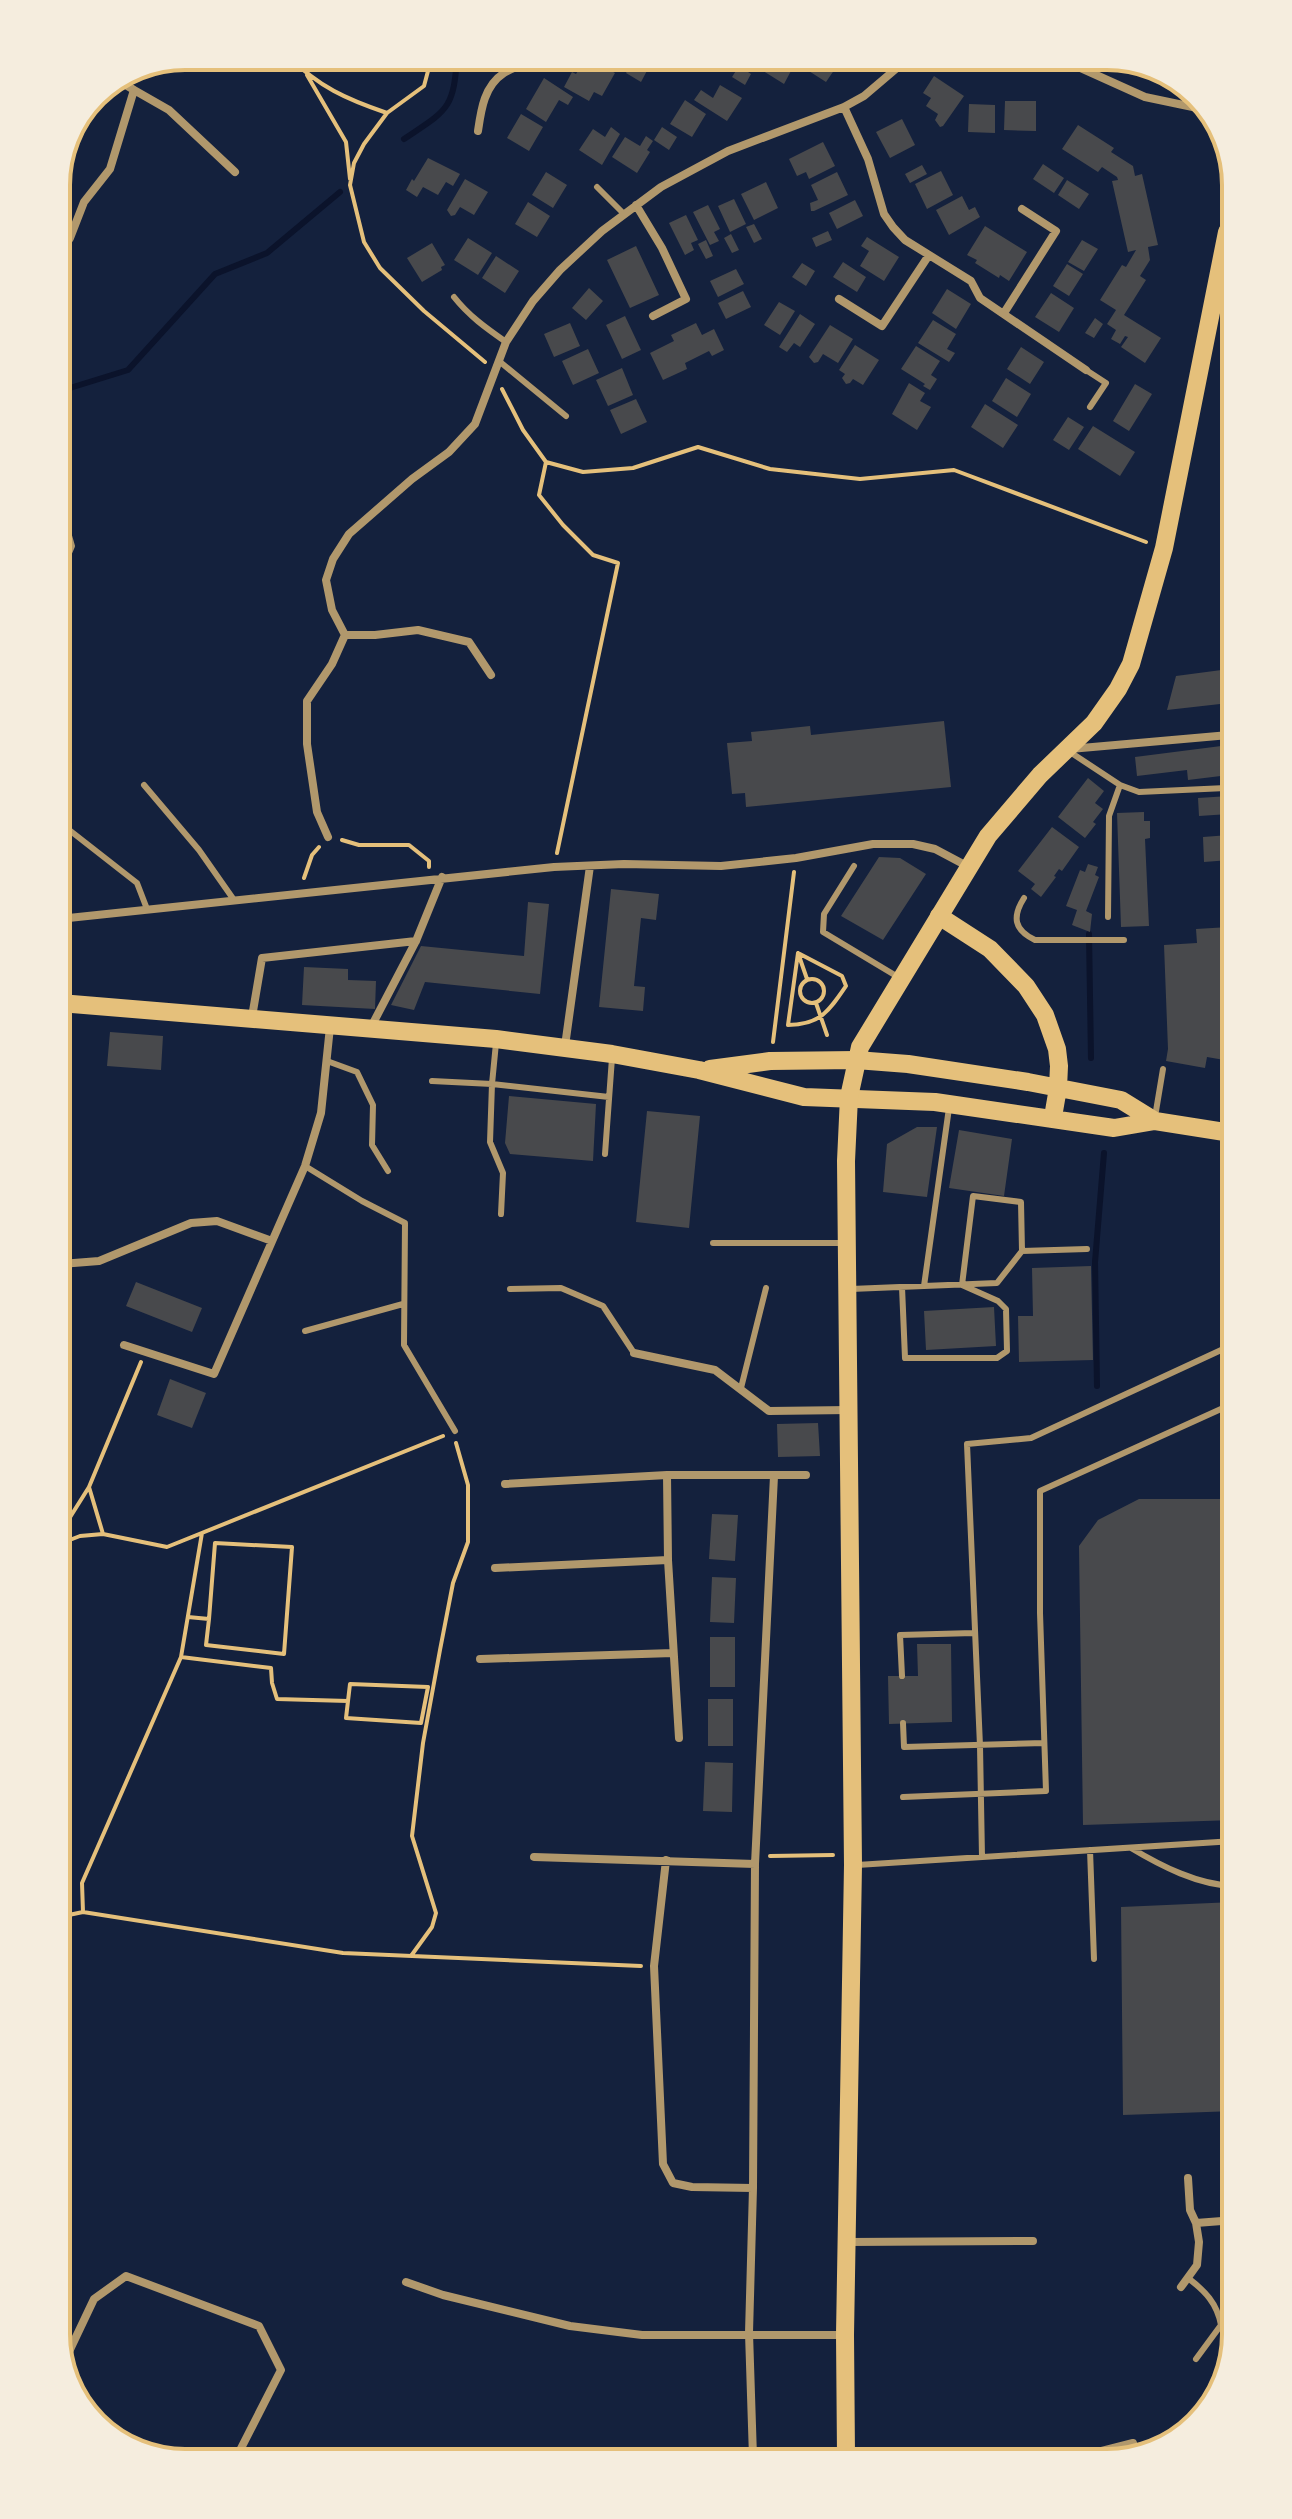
<svg xmlns="http://www.w3.org/2000/svg" width="1292" height="2519" viewBox="0 0 1292 2519" font-family="'Fira Sans',sans-serif">
  <rect width="100%" height="100%" fill="#14213d"/>
  <g fill="none" stroke-linecap="round" stroke-linejoin="round">
    <path stroke="#0b132b" stroke-width="6" d="M404 139C447 110 454 110 457 56
      M57 392 128 370 215 274 267 253 340 192
      M1089 934 1091 1058
      M1097 1386 1095 1262 1104 1153"/>
  </g>
  <path fill="#48494c" d="M587 56 609 67 608 69 615 73 602 96 594 92 589 101 564 87 572 72 576 74Z
    M768 56H799L784 84 760 69Z
    M807 56H839L836 61 839 63 826 82 801 66Z
    M841 56H861L853 69 839 60Z
    M634 59 649 67 641 82 626 73Z
    M739 66 751 74 745 85 732 77Z
    M934 76 964 96 943 126 940 127 935 120 938 114 926 106 931 98 923 93Z
    M544 78 573 97 568 105 559 100 546 122 526 109Z
    M720 85 742 98 727 121 694 100 701 90 713 98Z
    M685 100 706 114 692 137 670 124Z
    M1005 101H1036V131L1004 130Z
    M969 104 995 105V133L968 132Z
    M521 114 543 127 529 151 507 138Z
    M902 119 915 145 890 158 876 132Z
    M1078 125 1114 148 1111 152 1133 166 1135 176 1142 174 1158 245 1148 247 1150 260 1140 276 1146 280 1124 315 1161 338 1145 363 1121 347 1128 337 1125 336 1120 344 1111 339 1116 330 1107 324 1116 310 1100 300 1122 265 1126 267 1136 250 1128 252 1112 181 1118 180 1117 177 1102 167 1098 172 1062 149Z
    M611 127 620 134 602 165 579 150 593 129 605 137Z
    M662 127 677 137 669 150 654 140Z
    M646 136 653 141 647 150 650 152 637 173 612 157 625 137 640 146Z
    M823 142 835 166 809 179 806 172 797 176 789 159Z
    M428 158 460 174 453 186 446 182 438 195 423 187 417 197 406 190 412 179 414 181Z
    M1043 164 1064 178 1054 193 1033 179Z
    M922 165 927 174 910 183 905 174Z
    M941 171 953 195 927 209 915 184Z
    M546 172 567 185 553 208 532 195Z
    M837 172 848 195 814 211H811L810 203 818 200 811 185Z
    M465 179 488 192 474 215 460 207 455 215 451 216 447 210Z
    M1067 180 1089 194 1079 209 1058 195Z
    M766 182 778 208 754 220 741 194Z
    M962 196 969 210 975 207 980 217 949 235 936 210Z
    M734 199 746 224 730 232 718 206Z
    M855 200 863 216 837 229 829 213Z
    M528 202 550 216 537 237 515 224Z
    M708 205 720 229 714 232 719 241 710 245 693 212Z
    M686 215 698 240 691 243 694 250 685 255 669 223Z
    M754 224 762 239 754 243 746 227Z
    M985 226 1027 252 1009 281 1000 275 999 278 975 263 977 260 967 255Z
    M828 231 832 240 816 247 812 238Z
    M731 234 739 250 732 253 724 238Z
    M867 237 899 257 884 281 860 266 869 251 861 246Z
    M468 238 492 253 478 275 454 260Z
    M706 240 713 256 706 259 698 244Z
    M1082 240 1098 249 1084 271 1068 262Z
    M432 243 445 265 441 267 442 270 422 282 407 258Z
    M636 246 659 295 630 308 607 260Z
    M496 256 519 271 505 293 482 278Z
    M843 262 866 277 857 292 833 277Z
    M802 263 815 271 806 286 792 277Z
    M1067 264 1083 274 1069 296 1053 286Z
    M736 269 744 284 718 297 710 281Z
    M589 288 603 301 586 320 572 308Z
    M947 289 971 304 956 329 932 313Z
    M743 291 751 307 726 319 718 303Z
    M1051 293 1074 308 1059 332 1035 317Z
    M779 302 795 311 780 335 764 325Z
    M800 314 815 324 800 347 794 343 787 352 779 347Z
    M625 316 641 350 622 359 606 325Z
    M1095 318 1103 324 1094 338 1085 333Z
    M933 320 956 334 947 349 955 353 949 362 918 343Z
    M570 323 580 346 554 357 544 334Z
    M696 323 702 335 714 329 724 350 712 356 709 351 685 363 687 369 663 380 650 353 674 341 671 335Z
    M830 325 853 339 838 363 823 354 818 362 814 363 809 357Z
    M855 345 879 360 863 385 853 379 850 383 846 384 842 378 845 374 839 370Z
    M916 346 940 361 931 375 937 379 930 390 923 386 925 384 901 369Z
    M1021 347 1044 362 1030 384 1007 369Z
    M588 349 599 373 573 385 562 361Z
    M622 368 633 395 608 406 596 380Z
    M1006 378 1031 394 1017 417 992 401Z
    M909 383 925 393 920 401 931 407 917 430 892 414Z
    M1135 384 1152 394 1129 431 1113 421Z
    M636 399 647 422 621 434 610 410Z
    M985 404 1018 425 1003 448 971 427Z
    M1068 417 1084 427 1069 450 1053 440Z
    M1093 426 1135 452 1120 476 1078 449Z
    M1229 669V703L1167 710 1176 676Z
    M944 721 951 787 746 807 745 793 732 794 727 743 752 741 751 732 810 726 811 735Z
    M1229 745V775L1188 780 1187 770 1137 776 1135 757Z
    M1088 778 1104 791 1095 803 1103 809 1093 822 1096 824 1085 838 1058 817Z
    M1229 796V814L1199 816 1198 798Z
    M1144 812V821H1150V838L1145 839 1149 926 1121 927 1117 813Z
    M1052 827 1079 847 1062 871 1059 869 1054 876 1056 877 1041 897 1031 889 1035 884 1018 871Z
    M1229 835 1230 860 1204 862 1203 837Z
    M879 857 900 858 926 874 883 940 841 916Z
    M1088 864 1098 867 1095 875 1099 877 1086 911 1092 914 1090 932 1072 925 1077 910 1066 906 1080 870 1085 872Z
    M611 889 659 894 656 920 641 918 634 986 645 987 643 1011 599 1007Z
    M528 902 549 904 540 994 425 982 414 1010 391 1005 421 946 524 956Z
    M1229 927 1230 1061 1207 1057 1205 1068 1166 1061 1168 1049 1164 945 1197 943 1196 929Z
    M304 967 348 969V980L376 981 375 1009 302 1005Z
    M110 1032 163 1036 161 1070 107 1066Z
    M509 1096 596 1104 593 1161 510 1154 505 1143Z
    M647 1111 700 1116 689 1228 636 1222Z
    M917 1127H937L927 1197 883 1192 887 1144Z
    M959 1130 1012 1139 1004 1196 949 1188Z
    M1091 1266 1093 1360 1019 1362 1018 1316H1033L1032 1268Z
    M136 1282 202 1308 192 1332 126 1306Z
    M994 1307 996 1346 926 1350 924 1311Z
    M170 1379 206 1393 192 1428 157 1415Z
    M818 1423 820 1456 778 1457 777 1424Z
    M1139 1499H1232L1234 1820 1083 1825 1079 1546 1098 1520Z
    M712 1514 738 1515 735 1561 709 1559Z
    M712 1577 736 1578 734 1623 710 1622Z
    M710 1637H735V1687H710Z
    M917 1644H951L952 1722 889 1724 888 1676H918Z
    M708 1699H733V1746H708Z
    M705 1762 733 1763 732 1812 703 1811Z
    M1234 1902 1235 2111 1123 2115 1121 1907Z"/>
  <g fill="none" stroke-linecap="round" stroke-linejoin="round">
    <path stroke="#e5c07b" stroke-width="4" d="M288 56C319 87 346 99 387 113
      M432 56 424 86 387 113 364 144 354 163 350 185 364 242 380 268 424 311 485 362
      M307 75 346 142 350 179
      M502 389 523 430 546 462 583 472 633 468 698 447 770 469 860 479 954 470 1146 542
      M546 462 539 495 563 525 593 555 618 563 557 853
      M342 840 359 845H409L429 861V867
      M304 878 312 855 319 847
      M798 953 788 1025C820 1025 829 1011 846 986L842 976 798 953 807 979
      M800 991a12 12 0 1 1 24 0a12 12 0 1 1-24 0Z
      M816 1003 827 1035
      M773 1042 794 872
      M89 1487 103 1534
      M62 1530 89 1487 141 1362
      M62 1543 80 1536 103 1534 167 1547 443 1436
      M188 1617 209 1619 206 1645 284 1654 292 1547 215 1543 209 1619
      M181 1657 271 1668 272 1683 277 1699 348 1701 346 1718 421 1723 428 1687 350 1684 348 1701
      M770 1856 833 1855
      M83 1912 82 1883 181 1657 202 1533
      M64 1916 83 1912 343 1953 641 1966
      M411 1956 432 1927 436 1913 412 1836 423 1743 440 1650 453 1583 468 1542V1485L456 1443"/>
    <path stroke="#b1986c" stroke-width="6" d="M597 187 624 214
      M454 297C469 316 486 328 506 342
      M499 361 566 416
      M1086 370 1106 383 1090 407
      M58 498 72 546 58 578
      M1070 752 1120 785 1139 792 1226 788
      M144 785 199 850 234 900
      M59 822 137 883 147 909
      M854 866 824 914 823 932 898 977
      M1024 898C1012 917 1014 930 1035 940H1124
      M1108 917 1109 816 1120 785
      M496 1043 492 1084 490 1142 503 1173 501 1214
      M327 1061 357 1072 373 1105 372 1145 388 1171
      M432 1081 492 1084 609 1097
      M1155 1117 1163 1069
      M605 1154 612 1058
      M305 1166 362 1201 405 1223 404 1345 455 1431
      M713 1243H843
      M924 1286 949 1108
      M902 1287 905 1358H997L1007 1351 1006 1309 998 1301 962 1285 973 1196 1021 1202 1022 1251
      M510 1289 561 1288 603 1306 634 1353
      M851 1289 997 1283 1022 1251 1087 1249
      M305 1331 403 1304
      M741 1388 766 1288
      M902 1676 900 1635 974 1633
      M903 1723 904 1747 1044 1743
      M903 1797 1046 1791 1040 1613V1491L1232 1404
      M1131 1848C1161 1866 1198 1885 1234 1886
      M1090 1850 1094 1959
      M982 1857 980 1746 967 1444 1031 1438 1232 1345
      M857 1865 1234 1841
      M1188 2278C1205 2291 1217 2303 1221 2325L1196 2359"/>
    <path stroke="#b1986c" stroke-width="8" d="M1054 56 1145 97 1207 110
      M121 82 134 90
      M844 107 868 159 884 214 893 227 905 240 971 281 980 298 1086 370
      M478 131C481 110 484 86 504 73 516 65 532 63 546 56
      M636 205 662 248 686 299 653 316
      M57 258 70 238 84 202 110 169 134 90 169 110 235 172
      M839 299 882 326 929 255
      M1004 313 1056 231 1022 209
      M345 635H375L418 630 469 642 491 675
      M1070 749 1229 735
      M328 837 317 812 307 744V701L332 664 345 635 332 610 326 580 333 559 349 534 412 479 449 452 475 424 506 342 533 301 560 270 602 231 661 187 728 151 844 107 864 96 911 56
      M59 919 554 867 624 864 721 866 796 858 873 844H913L935 849 967 866
      M252 1017 262 958 416 941
      M370 1029 416 941 442 877
      M565 1046 590 866
      M61 1264 99 1261 191 1223 217 1221 272 1241
      M124 1345 214 1374 305 1166 321 1113 330 1027
      M634 1353 715 1370 769 1411 849 1410
      M667 1475 668 1560 679 1738
      M505 1484 667 1475H806
      M495 1568 668 1560
      M480 1659 673 1653
      M534 1857 755 1864
      M666 1860 654 1966 663 2164 673 2183 692 2187 753 2188
      M1196 2223 1235 2220
      M847 2242 1033 2241
      M406 2282 443 2295 570 2326 642 2335H845
      M1181 2287 1197 2265 1199 2242 1196 2223 1190 2210 1188 2178
      M66 2358 94 2299 126 2276 259 2326 281 2370 234 2462
      M1090 2454 1133 2443
      M753 2457 749 2333 753 2188 755 1864 774 1476"/>
    <path stroke="#e5c07b" stroke-width="18" d="M939 916 990 949 1026 986 1045 1015 1057 1049 1059 1066 1058 1088 1053 1117
      M60 1003 496 1039 612 1054 699 1070 804 1097 935 1102 1114 1128 1155 1121 1231 1133
      M710 1069 770 1061 856 1060 908 1064 1028 1082 1121 1100 1155 1121"/>
    <path stroke="#e5c07b" stroke-width="18" d="M846 2456 845 2335 853 1865 846 1161 849 1097 860 1047 988 836 1040 775 1094 723 1118 689 1131 664 1164 548 1227 232"/>
  </g>
  <path d="M0 0H1292V2519H0ZM185 70H1107A115 115 0 0 1 1222 185V2334A115 115 0 0 1 1107 2449H185A115 115 0 0 1 70 2334V185A115 115 0 0 1 185 70Z" fill="#f5edde" fill-rule="evenodd"/>
  <path fill="none" stroke="#e5c07b" stroke-width="4" d="M185 70H1107A115 115 0 0 1 1222 185V2334A115 115 0 0 1 1107 2449H185A115 115 0 0 1 70 2334V185A115 115 0 0 1 185 70Z"/>
</svg>
